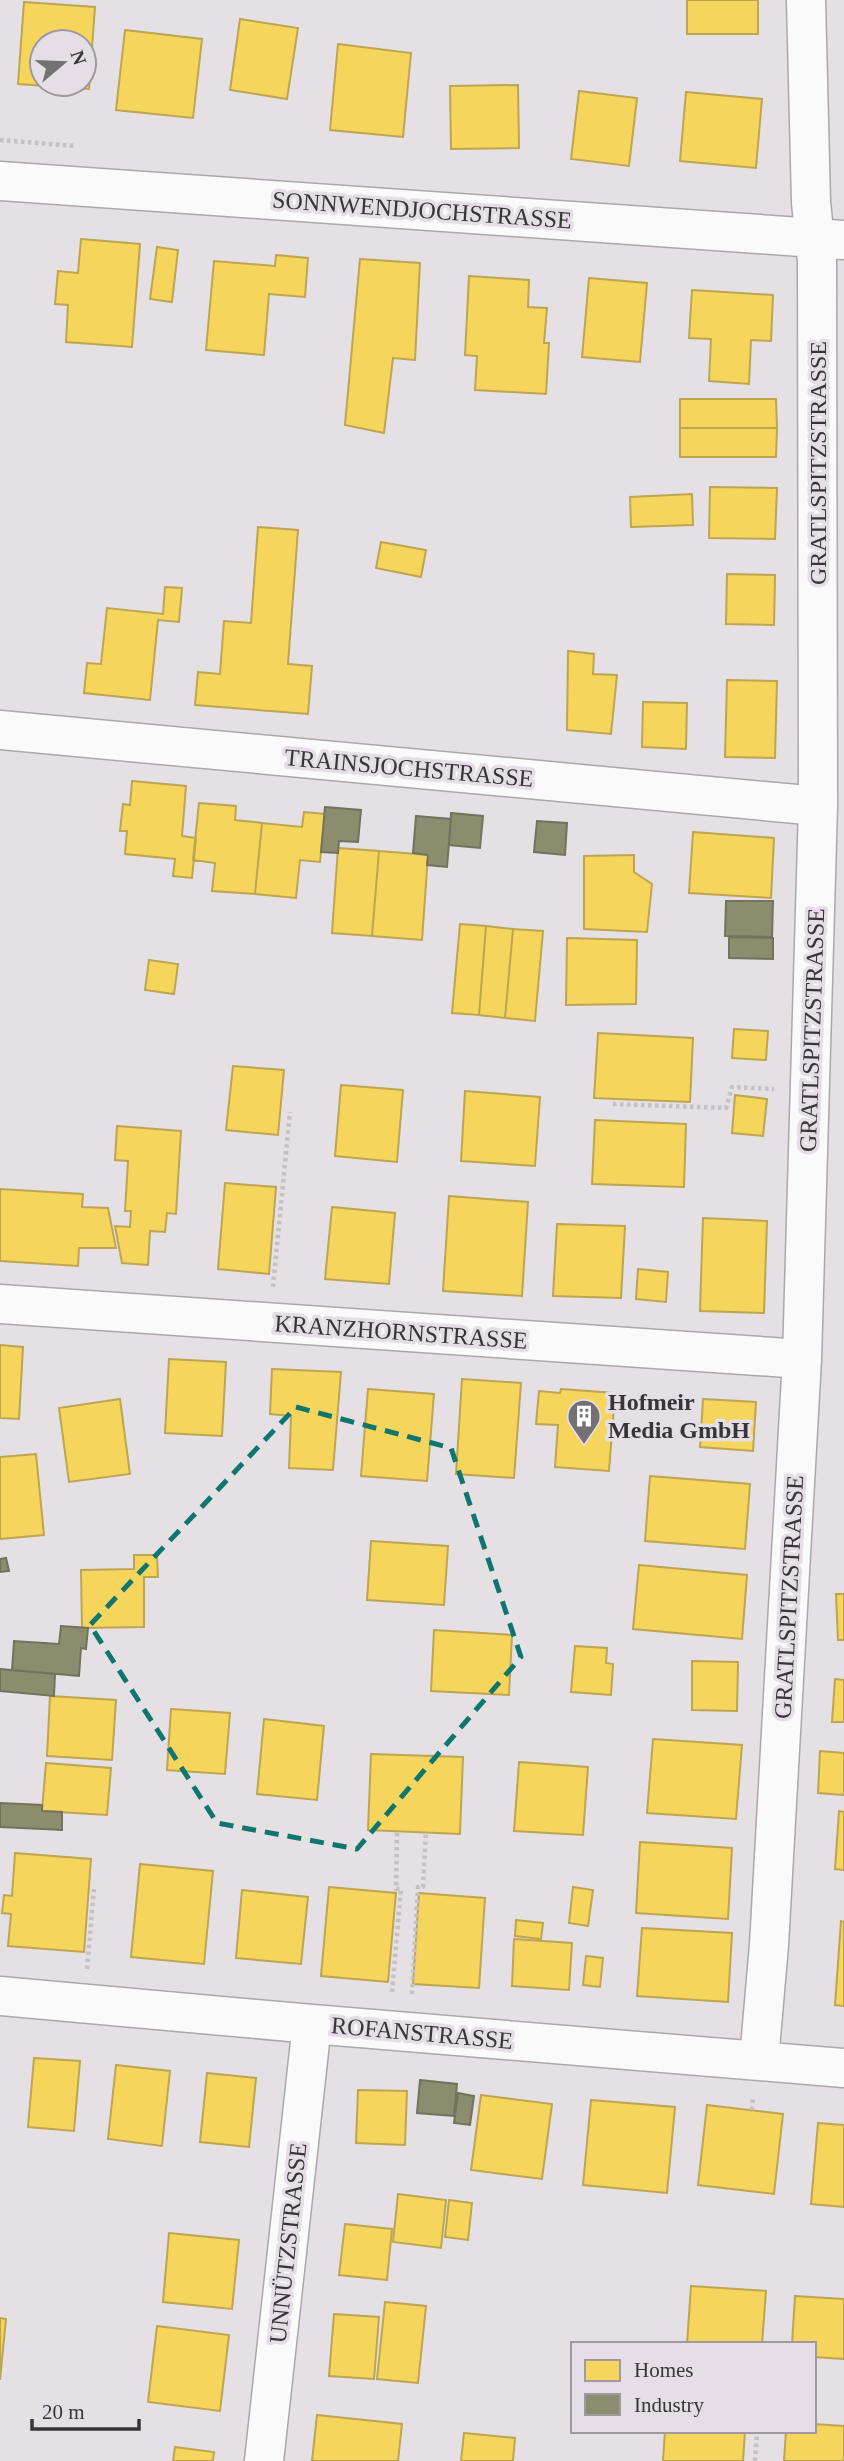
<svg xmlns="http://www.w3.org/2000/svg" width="844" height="2461" viewBox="0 0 844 2461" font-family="Georgia,serif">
  <rect width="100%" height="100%" fill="#e4e0e4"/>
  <path fill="#f6d55c" stroke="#bda551" stroke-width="2" fill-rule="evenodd" d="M687 0H758V34H687Z
    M24 2 95 7 89 89 18 84ZM42 42H84V84H42Z
    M240 19 298 28 287 99 230 90Z
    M125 30 202 39 193 118 116 110Z
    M338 44 411 53 403 137 330 130Z
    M518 85 519 148 451 149 450 86Z
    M579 91 637 98 629 166 571 159Z
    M686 92 762 99 756 168 680 161Z
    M81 239 140 244 132 347 66 342 68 305 55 304 58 271 78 273Z
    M157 247 178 250 172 302 150 299Z
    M276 255 308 258 305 297 269 294 264 355 206 350 214 261 275 266Z
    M360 259 420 263 415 360 393 358 384 433 345 425Z
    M469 276 529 280 528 307 547 308 544 343H549L546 394 475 390 477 356 465 355Z
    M589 278 647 283 640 362 582 357Z
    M692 290 773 295 771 341 751 340 749 384 709 381 711 339 689 338Z
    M680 399H776L777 428H680Z
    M680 428H777L776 457H680Z
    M710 487 777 488 775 539 709 538Z
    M692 494 693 525 631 527 630 497Z
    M258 527 298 530 288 664 312 666 308 714 195 705 198 672 220 674 224 621 251 623Z
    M381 542 426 550 421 577 376 568Z
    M727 574 775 575 774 625 726 624Z
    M165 587 182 588 179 622 158 620 150 700 84 693 87 663 101 664 107 608 163 614Z
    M568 651 594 654 593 674 617 675 611 734 567 730Z
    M727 680 777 681 775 758 725 757Z
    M643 702 687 703 686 749 642 747Z
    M132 781 186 786 182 836 196 838 192 878 173 876 175 859 125 854 127 831H120L123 804 130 805Z
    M199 803 236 806 235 820 262 823 255 894 212 891 215 863 193 860Z
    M304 812 325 814 320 862 300 860 296 898 255 894 262 823 302 827Z
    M693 832 774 838 771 898 689 893Z
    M338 848 379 851 372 936 332 933Z
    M379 851 428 855 422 940 372 936Z
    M634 855V872L652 884 647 932 584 929V856Z
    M460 924 486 926 479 1015 452 1013Z
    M486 926 513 929 505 1018 479 1015Z
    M513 929 543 931 535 1021 505 1018Z
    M567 938 637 940 636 1004 566 1005Z
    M149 960 178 964 174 994 145 990Z
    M734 1029 768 1031 766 1060 732 1058Z
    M598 1033 693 1038 690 1102 594 1098Z
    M233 1066 284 1070 278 1135 226 1130Z
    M341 1085 403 1090 397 1162 335 1156Z
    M465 1091 540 1097 535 1166 461 1161Z
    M735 1095 767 1099 763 1136 732 1133Z
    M595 1120 686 1124 684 1187 592 1184Z
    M117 1126 181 1131 176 1214 167 1213 165 1232 150 1231 148 1265 122 1263 115 1226 130 1227 131 1211H125L128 1161 115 1160Z
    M225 1183 276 1187 269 1274 218 1269Z
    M0 1189 83 1194 82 1207 108 1208 116 1248H79L78 1266 0 1261Z
    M449 1196 528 1202 522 1296 443 1291Z
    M332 1207 395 1213 389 1284 325 1279Z
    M703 1218 767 1221 764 1313 700 1311Z
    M557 1224 625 1226 621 1298 553 1296Z
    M638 1269 668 1272 666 1302 636 1299Z
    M0 1345 23 1347 19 1419 0 1418Z
    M169 1359 226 1362 222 1436 165 1433Z
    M272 1369 341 1372 333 1470 289 1468 291 1416 270 1414Z
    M462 1379 521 1383 514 1478 456 1474Z
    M368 1389 434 1394 427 1481 361 1476Z
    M561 1389 615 1393 609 1471 555 1467 558 1425 536 1424 539 1391 560 1393Z
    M120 1399 130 1474 69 1482 59 1408Z
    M703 1399 756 1402 753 1451 700 1447Z
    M36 1454 44 1535 0 1539V1457Z
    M650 1476 750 1484 745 1549 645 1541Z
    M371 1541 448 1546 444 1605 367 1600Z
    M134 1555H157L158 1577H144V1627L82 1628 81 1570 134 1569Z
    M639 1565 747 1575 742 1639 633 1629Z
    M836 1594H844V1640H838Z
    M434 1630 512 1635 509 1695 431 1691Z
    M575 1646 607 1648 606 1663 613 1664 611 1695 571 1692Z
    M692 1661 738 1662 737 1711 692 1710Z
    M835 1679 844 1680V1722H832Z
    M50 1696 116 1700 112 1760 47 1756Z
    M171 1709 230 1713 225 1774 167 1770Z
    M264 1719 324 1726 317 1800 257 1794Z
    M653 1739 742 1745 736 1819 647 1813Z
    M820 1751 844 1753V1795L818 1793Z
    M371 1754 463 1757 460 1834 368 1830Z
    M519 1762 588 1767 583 1835 514 1831Z
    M46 1763 111 1768 107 1815 42 1811Z
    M839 1811 844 1812V1870L835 1869Z
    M640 1842 732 1848 728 1919 636 1913Z
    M15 1853 91 1859 84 1952 8 1946 11 1914 2 1913 4 1895 12 1896Z
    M140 1864 213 1871 204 1964 131 1957Z
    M329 1887 396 1893 388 1982 321 1976Z
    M573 1887 593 1890 588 1926 569 1923Z
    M242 1890 308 1897 301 1964 236 1958Z
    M419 1893 485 1898 479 1988 413 1984Z
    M516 1920 543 1923 541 1939 515 1936Z
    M841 1921 844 1922V2006L835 2005Z
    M642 1928 732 1933 728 2002 637 1996Z
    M514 1939 572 1943 569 1990 512 1986Z
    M586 1956 603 1958 600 1987 583 1985Z
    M34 2058 80 2061 74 2131 28 2127Z
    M116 2065 170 2071 162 2146 108 2139Z
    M207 2073 256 2078 249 2147 200 2142Z
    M358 2090 407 2091 405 2145 356 2143Z
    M481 2095 552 2104 542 2179 471 2170Z
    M591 2100 675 2107 667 2193 583 2185Z
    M707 2105 783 2114 774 2194 698 2185Z
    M818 2123 844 2125V2207L811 2204Z
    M398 2194 446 2200 441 2248 393 2242Z
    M449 2200 472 2203 468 2240 445 2237Z
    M345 2224 392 2229 387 2280 339 2275Z
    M169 2233 239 2240 232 2309 163 2302Z
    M691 2286 766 2291 762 2344H687Z
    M795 2296 844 2299V2359L814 2357V2344H792Z
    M385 2302 426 2306 418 2383 377 2379Z
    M334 2314 379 2317 374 2379 329 2376Z
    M0 2318 6 2319 0 2380Z
    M157 2326 229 2335 220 2411 148 2402Z
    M317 2415 402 2424 398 2461H312Z
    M814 2424 844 2426V2461H784L786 2431H814Z
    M665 2431H745L743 2461H663Z
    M464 2433 515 2438 513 2461H461Z
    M175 2447 214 2452 213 2461H173Z"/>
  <path fill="#8c8c6e" stroke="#73725e" stroke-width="2" d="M325 807 361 810 358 842 339 841 338 853 321 852Z
    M451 813 483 816 480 848 449 845Z
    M416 816 451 819 447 867 427 865 428 855 413 853Z
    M537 821 567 823 565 855 534 852Z
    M726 901H773L772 937 725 936Z
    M729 937 773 938V959L729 958Z
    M6 1558 9 1571 0 1572V1559Z
    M61 1626 88 1628 86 1649 81 1648 79 1676 12 1670 14 1641 59 1644Z
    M0 1669 55 1674 54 1696 0 1691Z
    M0 1803 42 1805V1811L62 1812V1830L0 1827Z
    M420 2080 457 2084 454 2116 417 2113Z
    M458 2093 474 2096 470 2125 454 2123Z"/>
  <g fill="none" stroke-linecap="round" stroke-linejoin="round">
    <defs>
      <path id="minor" d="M0 181 844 240
        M0 730 818 806
        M0 1304 802 1359
        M0 1996 312 2024 844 2068
        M759 2060 769 1945 802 1359 818 806 817 261 811 202 806 0
        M264 2461 312 2024"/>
    </defs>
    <use href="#minor" stroke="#aba8ab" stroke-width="41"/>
    <path stroke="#c4c2c4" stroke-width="4.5" stroke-dasharray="3.5 3.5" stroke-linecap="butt" d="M0 140 75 146
      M613 1104 726 1108 732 1087 774 1089
      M273 1287 290 1112
      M87 1969 94 1889
      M392 1992 401 1889H396L397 1831
      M412 1994 418 1887H423L426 1832
      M752 2110 753 2096
      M755 2461 757 2433"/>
    <use href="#minor" stroke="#fbfafb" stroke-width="38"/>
  </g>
  <path fill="none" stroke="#0f766e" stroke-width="5" stroke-dasharray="14 9" stroke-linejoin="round" d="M296 1407 451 1448 521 1657 357 1849 217 1823 90 1625Z"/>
  <defs>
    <symbol id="building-pin" viewBox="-11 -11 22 30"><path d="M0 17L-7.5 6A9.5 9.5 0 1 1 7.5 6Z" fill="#747174" stroke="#e5dee6"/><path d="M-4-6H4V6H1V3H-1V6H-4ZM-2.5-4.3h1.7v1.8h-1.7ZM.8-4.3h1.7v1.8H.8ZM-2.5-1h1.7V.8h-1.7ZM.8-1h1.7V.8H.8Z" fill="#fff"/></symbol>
  </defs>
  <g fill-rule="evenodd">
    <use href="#building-pin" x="565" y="1397" width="38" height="52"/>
  </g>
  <g text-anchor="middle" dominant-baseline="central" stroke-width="7" stroke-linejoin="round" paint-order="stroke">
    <g font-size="24" fill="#383538" stroke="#e5dee6">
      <text transform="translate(422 210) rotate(4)">SONNWENDJOCHSTRASSE</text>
      <text transform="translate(818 463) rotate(-90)">GRATLSPITZSTRASSE</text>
      <text transform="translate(409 768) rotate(5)">TRAINSJOCHSTRASSE</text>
      <text transform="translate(812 1030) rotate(-88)">GRATLSPITZSTRASSE</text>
      <text transform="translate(401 1332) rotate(4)">KRANZHORNSTRASSE</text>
      <text transform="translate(789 1597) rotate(-87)">GRATLSPITZSTRASSE</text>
      <text transform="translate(422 2033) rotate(5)">ROFANSTRASSE</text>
      <text transform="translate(288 2243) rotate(-84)">UNNÜTZSTRASSE</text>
    </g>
    <g font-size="24" font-weight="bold" fill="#383538" stroke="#e5dee6" text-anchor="start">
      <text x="608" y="1402">Hofmeir<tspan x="608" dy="28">Media GmbH</tspan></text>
    </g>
  </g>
  <rect x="571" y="2342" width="245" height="91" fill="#e5dee6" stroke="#a09aa0" stroke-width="2"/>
  <rect x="585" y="2360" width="35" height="21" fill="#f6d55c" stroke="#a09aa0" stroke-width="2"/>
  <text x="634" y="2377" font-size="21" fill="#383538">Homes</text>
  <rect x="585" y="2394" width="35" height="21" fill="#8c8c6e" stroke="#a09aa0" stroke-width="2"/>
  <text x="634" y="2412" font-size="21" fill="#383538">Industry</text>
  <g transform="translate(63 63) rotate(71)"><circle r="33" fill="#e5dee6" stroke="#a09aa0" stroke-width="2"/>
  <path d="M0-5L12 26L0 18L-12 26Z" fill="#747174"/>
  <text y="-10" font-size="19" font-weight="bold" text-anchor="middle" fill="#383538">N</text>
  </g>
  <path d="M32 2419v10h107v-10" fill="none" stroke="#383538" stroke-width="3.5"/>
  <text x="42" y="2419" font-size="21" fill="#383538" stroke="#e5dee6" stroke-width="5" paint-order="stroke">20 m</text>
</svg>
